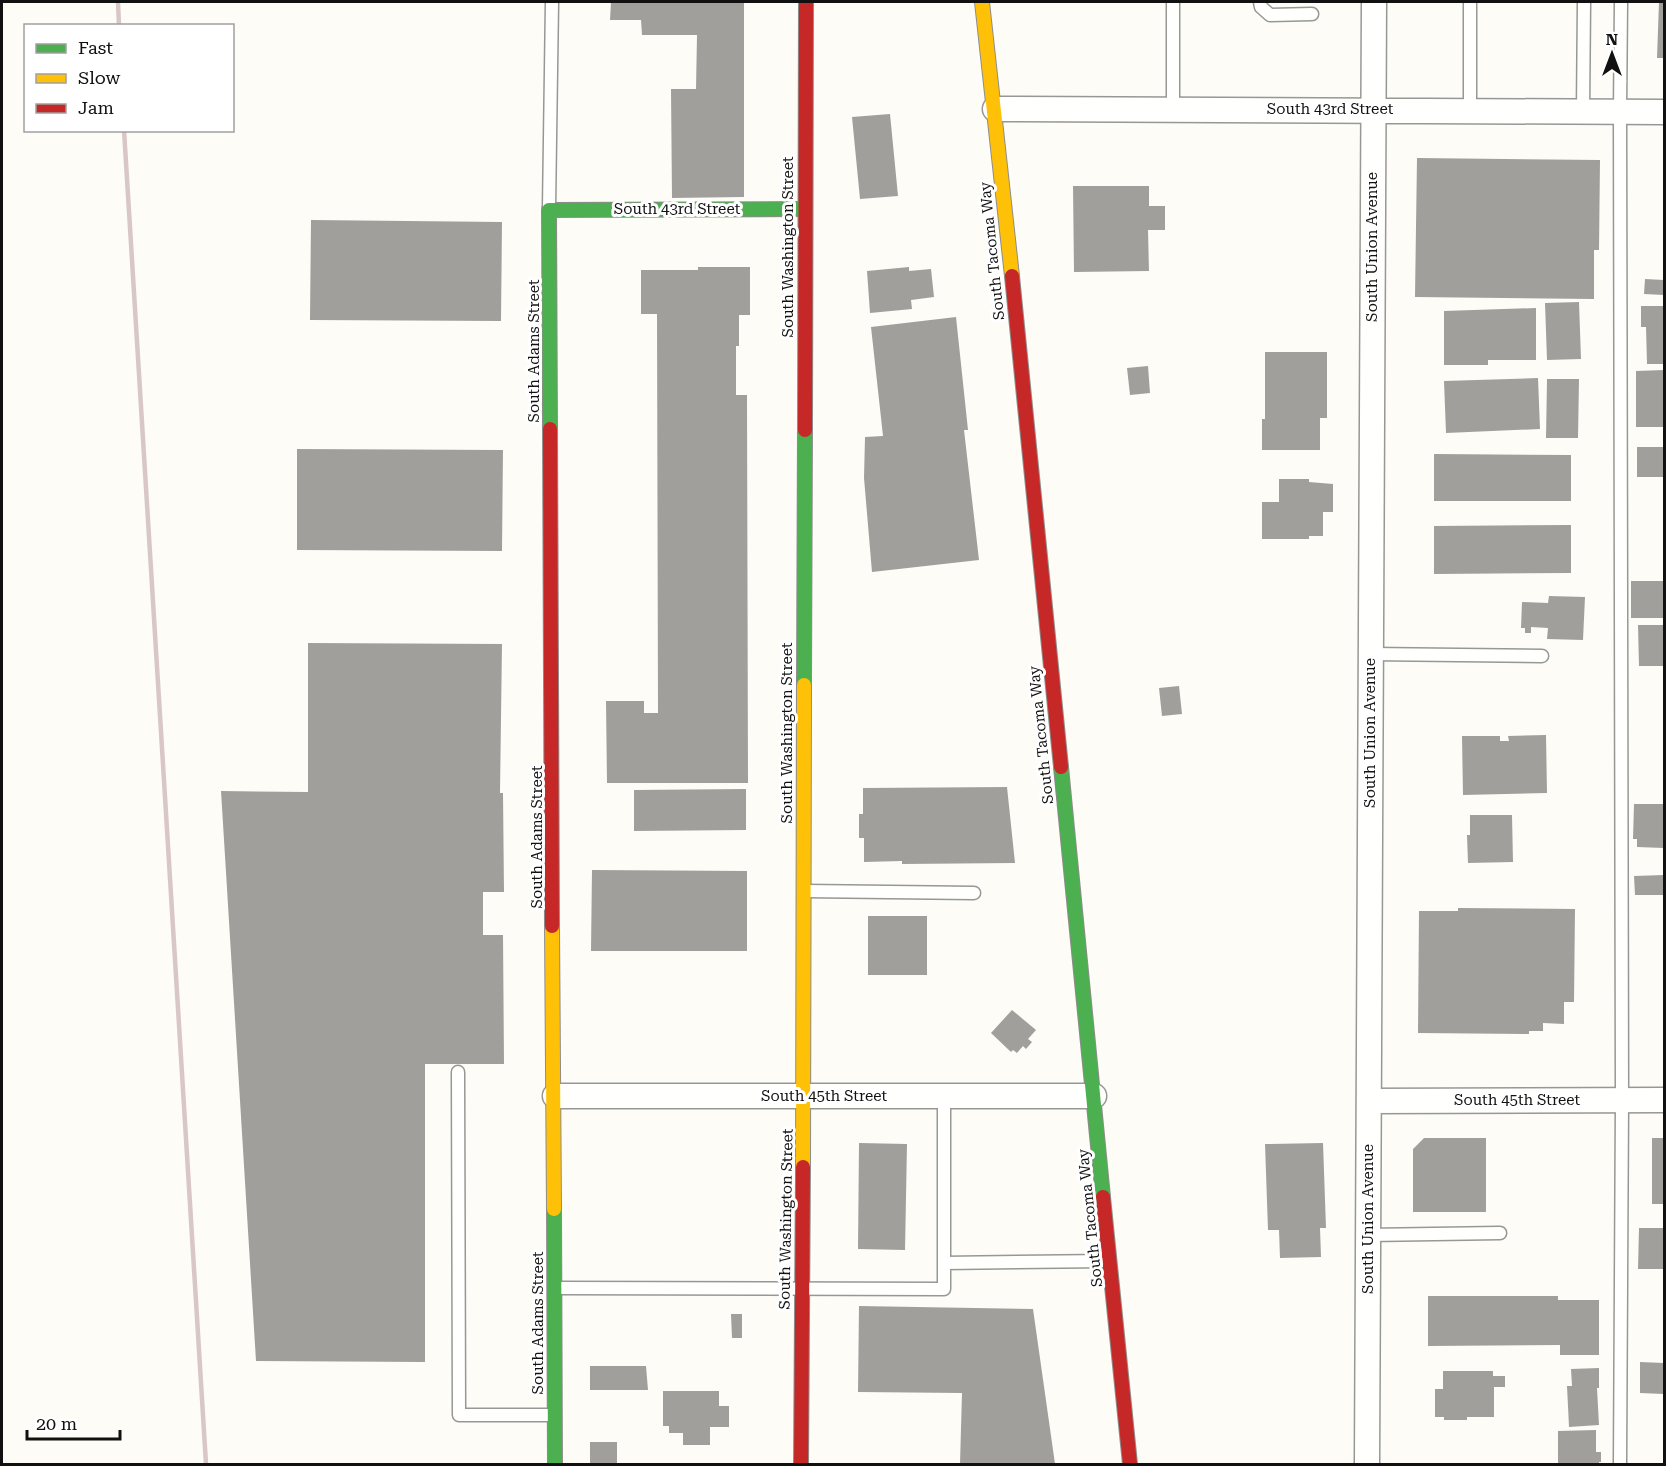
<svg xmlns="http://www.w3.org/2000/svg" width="1666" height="1466" viewBox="0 0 1666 1466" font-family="'Roboto Serif',serif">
  <rect width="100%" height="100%" fill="#fdfcf7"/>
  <path fill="#a19f9c" d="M611 2H744V197L672 198 671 89H696L697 35H642L641 20H610Z
    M1659 2H1664V58H1657Z
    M890 114 898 196 860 199 852 117Z
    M1417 158 1600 160 1599 250H1594V299L1415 297Z
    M1073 186H1149V206H1165V230H1148L1149 271 1074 272Z
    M311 220 502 222 501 321 310 320Z
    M698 267H750V315H739V346H736V395H747L748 783H607L606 701H644V713H658L657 314H641V270H698Z
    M909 267V271L931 269 934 297 911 300 912 309 870 313 867 271Z
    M1645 279 1664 280V295L1644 294Z
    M1579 302 1581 359 1547 360 1545 303Z
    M1641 306H1664V364H1647L1646 327H1641Z
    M1536 308V360H1488V365H1444V311Z
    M956 317 968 430H964L979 560 872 572 864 478 865 437 883 436 871 327Z
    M1265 352H1327V418H1320V450H1262V419H1265Z
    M1148 366 1150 393 1130 395 1127 368Z
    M1664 370V427H1636V371Z
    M1538 378 1540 429 1446 433 1444 381Z
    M1547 379H1579L1578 438H1546Z
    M1637 447H1664V477H1637Z
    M297 449 503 450 502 551 297 550Z
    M1434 454 1571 455V501H1434Z
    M1279 479H1309V482L1333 484V512H1323V536H1309V539H1262V502H1279Z
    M1571 525V573L1434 574V526Z
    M1631 581H1664V618H1631Z
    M1549 596 1585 597 1583 640 1547 639 1548 628 1531 627V633H1525V628H1521L1522 602 1548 603Z
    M1638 625H1664V666H1639Z
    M308 643 502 644 500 793H503L504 892H483V935H503L504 1064H425V1362L256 1361 221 791 308 792Z
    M1179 686 1182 714 1162 716 1159 688Z
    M1546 735 1547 793 1463 795 1462 736H1500V741H1509L1508 736Z
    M1007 787 1015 863 902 864V861L864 862V838H859V814H863V788Z
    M746 789V830L634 831V790Z
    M1634 804H1664V848L1637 847V839H1633Z
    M1470 815H1512L1513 862 1468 863 1467 835H1470Z
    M592 870 747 871V951H591Z
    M1664 875V895H1635L1634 876Z
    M1458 908 1575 909 1574 1002H1564V1024L1543 1023V1031H1529V1034L1418 1033 1419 911H1458Z
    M868 916H927V975H868Z
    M1012 1010 1036 1030 1028 1039 1032 1042 1026 1049 1023 1046 1017 1053 1013 1050 1011 1052 991 1033Z
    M1424 1138H1486V1212H1413V1149Z
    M1652 1138H1664V1204H1652Z
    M859 1143 907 1144 905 1250 858 1249Z
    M1323 1143 1326 1228H1320L1321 1257 1280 1258 1279 1230H1268L1265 1144Z
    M1639 1228H1664V1269H1638Z
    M1428 1296H1558V1300H1599V1355H1560V1345L1428 1346Z
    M859 1306 1033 1309 1055 1464H960L962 1393 858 1392Z
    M731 1314H742V1338H732Z
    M1640 1362 1664 1363V1394L1640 1393Z
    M590 1366H646L648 1390H590Z
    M1599 1368V1388H1597L1599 1425 1569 1427 1567 1386H1572L1571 1369Z
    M1443 1371H1493V1376H1505V1387H1494V1417H1467V1420H1444V1417H1435V1389H1443Z
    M663 1391H719V1406H729V1427H710V1445H683V1433H669V1426H663Z
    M1596 1430V1452H1601V1462H1599V1464H1558V1431Z
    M590 1442H617V1464H590Z"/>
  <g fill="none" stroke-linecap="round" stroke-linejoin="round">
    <defs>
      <path id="lane" d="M1260 2 1261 7 1270 15 1312 14
        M1470 2V110
        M1173 109V2
        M1583 111 1584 2
        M549 208 552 2
        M1370 654 1542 656
        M804 891 974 893
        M458 1072 459 1415H553
        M1368 1235 1500 1233
        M944 1263 1108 1261
        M556 1288 944 1289V1096
        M1620 1464 1622 1100 1620 111 1621 2"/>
      <path id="street" d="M995 109 1664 112
        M555 1096H1094
        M1369 1101 1664 1100
        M1367 1464 1374 2"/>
      <path id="fast" d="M550 429 549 210 805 209
        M804 685 805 430
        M1061 767 1103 1197
        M554 1209 555 1464"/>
      <path id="slow" d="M982 2 1012 276
        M552 926 554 1209
        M803 1167 804 685"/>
      <path id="jam" d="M1012 276 1061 767
        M550 429 552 926
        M805 430 806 2
        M1103 1197 1130 1464
        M801 1464 803 1167"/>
    </defs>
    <use href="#lane" stroke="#979795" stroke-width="15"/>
    <use href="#street" stroke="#979795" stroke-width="27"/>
    <use href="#fast" stroke="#8e8d8b" stroke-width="16"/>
    <use href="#slow" stroke="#8e8d8b" stroke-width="16"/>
    <use href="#jam" stroke="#8e8d8b" stroke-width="16"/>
    <use href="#lane" stroke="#fffffe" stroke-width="12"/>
    <use href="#street" stroke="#fffffe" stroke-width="24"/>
    <use href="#fast" stroke="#4caf50" stroke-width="14"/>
    <use href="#slow" stroke="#ffc107" stroke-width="14"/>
    <use href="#jam" stroke="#c62828" stroke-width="14"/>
    <path stroke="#d9c6c7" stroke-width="4.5" d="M118 2 119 26
      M124 130 206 1464"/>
  </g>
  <g text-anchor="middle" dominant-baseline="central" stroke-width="6" stroke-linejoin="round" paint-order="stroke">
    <g font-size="15" fill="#111" stroke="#fff">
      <text x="1330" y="109">South 43rd Street</text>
      <text x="677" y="209">South 43rd Street</text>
      <text transform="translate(788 247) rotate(-90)">South Washington Street</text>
      <text transform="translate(1372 247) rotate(-90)">South Union Avenue</text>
      <text transform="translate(992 251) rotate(-96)">South Tacoma Way</text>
      <text transform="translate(534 351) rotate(-90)">South Adams Street</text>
      <text transform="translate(787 733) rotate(-90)">South Washington Street</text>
      <text transform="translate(1370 733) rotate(-90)">South Union Avenue</text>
      <text transform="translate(1041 735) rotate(-96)">South Tacoma Way</text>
      <text transform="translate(537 837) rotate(-90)">South Adams Street</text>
      <text x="824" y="1096">South 45th Street</text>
      <text x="1517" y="1100">South 45th Street</text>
      <text transform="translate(1090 1218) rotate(-96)">South Tacoma Way</text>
      <text transform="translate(786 1219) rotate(-89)">South Washington Street</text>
      <text transform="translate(1368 1219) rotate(-90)">South Union Avenue</text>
      <text transform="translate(538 1323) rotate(-90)">South Adams Street</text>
    </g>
  </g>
  <rect width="1666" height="1466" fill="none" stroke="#111111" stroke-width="6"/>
  <rect x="24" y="24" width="210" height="108" fill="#ffffff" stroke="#a0a0a0" stroke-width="1.5"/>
  <rect x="36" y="44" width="30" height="9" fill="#4caf50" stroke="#a0a0a0" stroke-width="1.5"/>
  <text x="78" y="54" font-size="18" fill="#111111">Fast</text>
  <rect x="36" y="74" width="30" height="9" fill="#ffc107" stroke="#a0a0a0" stroke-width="1.5"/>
  <text x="78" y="84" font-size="18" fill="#111111">Slow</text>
  <rect x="36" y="104" width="30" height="9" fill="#c62828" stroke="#a0a0a0" stroke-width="1.5"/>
  <text x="78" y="114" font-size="18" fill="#111111">Jam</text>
  <g transform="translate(1612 54)" stroke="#ffffff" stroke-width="4.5" paint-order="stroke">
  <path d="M0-4.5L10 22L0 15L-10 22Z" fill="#111111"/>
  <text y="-9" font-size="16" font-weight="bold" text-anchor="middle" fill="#111111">N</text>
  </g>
  <path d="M27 1430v9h93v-9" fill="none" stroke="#111111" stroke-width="3"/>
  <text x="36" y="1430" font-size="18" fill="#111111" stroke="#ffffff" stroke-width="4.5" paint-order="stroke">20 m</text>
</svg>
